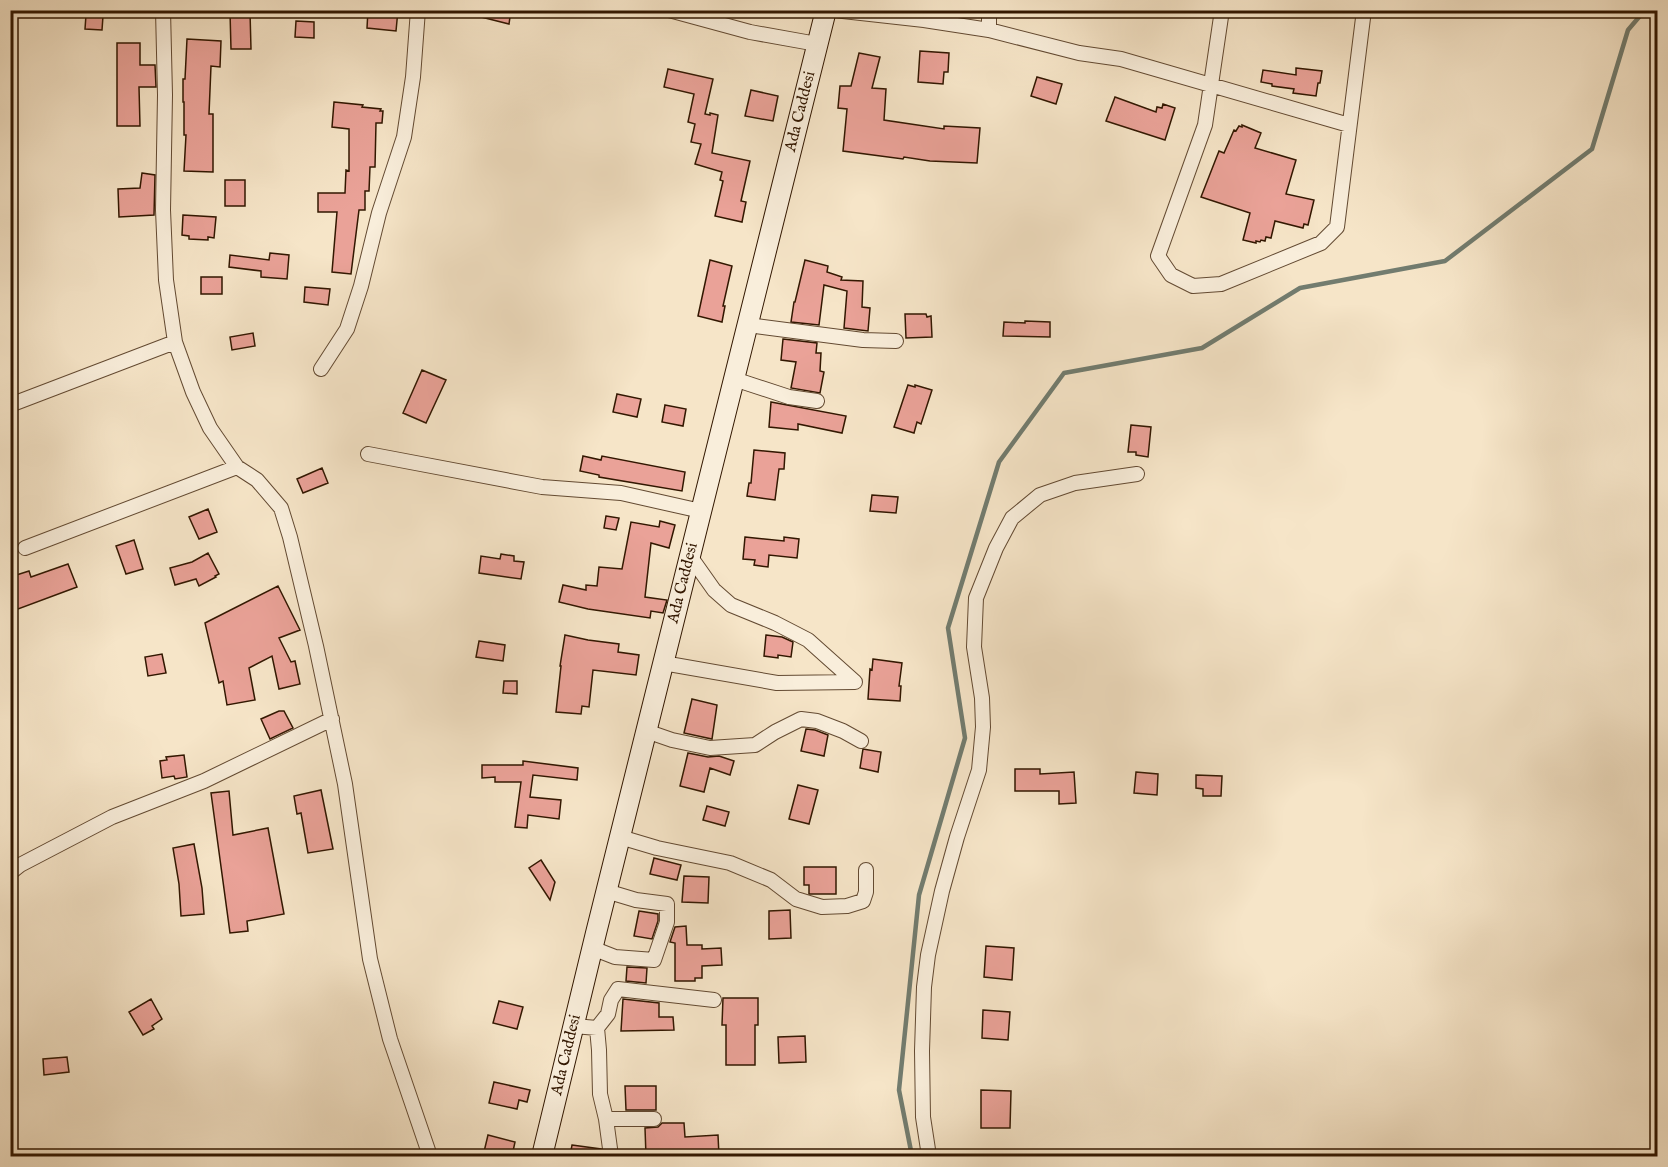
<svg xmlns="http://www.w3.org/2000/svg" width="1668" height="1167" viewBox="0 0 1668 1167" font-family="'IM FELL English',serif">
  <rect width="100%" height="100%" fill="#f6e5c8"/>
  <filter id="stains"><feTurbulence type="fractalNoise" baseFrequency=".00333" numOctaves="4"/><feColorMatrix values="0 0 0 0 .2 0 0 0 0 .09 0 0 0 0 .02 0 0 0 .5 -.17"/></filter>
  <radialGradient id="worn" r=".72"><stop offset=".6" stop-color="#630" stop-opacity="0"/><stop offset="1" stop-color="#630" stop-opacity=".3"/></radialGradient>
  <g fill="none" stroke-linecap="round" stroke-linejoin="round">
    <path stroke="#727c6f" stroke-width="4.5" d="M912 1156 899 1090 919 895 965 738 948 628 999 462 1064 373 1202 348 1300 288 1445 261 1592 149 1628 30 1645 10"/>
  </g>
  <path fill="#eaa298" stroke="#321700" stroke-width="1.5" d="M368 10H398L396 31 367 28Z
    M474 10H511L509 24 473 15Z
    M230 12H250L251 49H231Z
    M86 15 103 16 102 30 85 29Z
    M296 21 314 22V38L295 37Z
    M187 39 221 41 220 67 211 66 209 114H213V172L184 171 186 135H184V102H183V79H185Z
    M117 43H140V65H155L156 87H139L140 126H117Z
    M920 51 949 53 948 72H944L943 84 918 82Z
    M859 53 880 57 872 88 886 89 884 120 944 129V126L980 128 977 163 930 161 904 157 903 159 843 151 847 109 838 108 840 86H851Z
    M1296 68 1322 71 1320 83H1318L1316 96 1293 93 1294 89 1272 86V84L1261 82 1263 70 1296 75Z
    M668 69 713 79 705 114 710 115V113L718 115 712 153 750 161 741 201 746 202 742 222 715 216 723 181 720 180 722 172 695 164 701 144 691 142 695 124 688 122 694 94 664 87Z
    M1037 77 1062 84 1056 104 1031 96Z
    M751 90 778 96 773 121 745 116Z
    M1115 97 1156 112 1157 107 1162 108 1163 104 1175 108 1165 140 1106 121Z
    M334 102 363 105 362 107 381 109 380 111H383L382 123H376L375 167H370L369 191H365V210H359L351 274 332 272 337 212H318V193H345L346 170 349 171V129L332 127Z
    M1242 125 1261 133 1255 148 1296 160 1286 194 1314 200 1308 225 1304 224 1303 228 1275 221 1271 238 1266 237 1265 241 1261 240 1260 242 1256 241V243L1243 240 1250 213 1201 197 1219 151 1224 153 1234 130 1236 131 1239 126 1242 127Z
    M142 173 155 175 154 215 119 217 118 189 140 188Z
    M225 180H245V206H225Z
    M183 215 216 217 214 238 208 237V240L189 239V236L182 235Z
    M270 253 289 255 287 279 261 277V271L229 267 230 255 269 260Z
    M710 260 732 266 723 306H725L722 322 698 316Z
    M805 260 828 266 827 272 842 277 841 280 863 281 862 307 870 308 868 331 844 328 847 291 824 285 819 325 791 322 794 302H795Z
    M201 277H222V294H201Z
    M305 287 330 289 328 305 304 302Z
    M905 314H926L927 317 931 316 932 337 906 338Z
    M1025 321 1050 322V337L1003 336 1004 322 1025 323Z
    M253 333 255 346 232 350 230 337Z
    M783 339 817 343 816 353H821L820 371 824 372 820 393 791 388 796 362 781 360Z
    M422 370 446 380 426 423 403 413Z
    M908 385 915 387V385L932 390 921 424 917 422 914 433 894 427Z
    M617 394 641 399 637 417 613 412Z
    M771 402 846 416 842 433 798 424V430L769 427Z
    M665 405 686 409 683 426 662 422Z
    M1131 425 1151 427 1148 457 1136 455V452H1128Z
    M754 450 785 453 784 469H779L775 500 747 496 749 483H751Z
    M583 456 601 460 602 456 685 472 682 491 599 477V475L580 471Z
    M322 468 328 483 303 493 297 479Z
    M872 495 898 497 896 513 870 511Z
    M208 509 217 532 199 539 189 517Z
    M606 516 619 518 616 530 604 528Z
    M660 521 675 525 669 548 651 543 645 597 667 600 663 613 651 611 650 618 588 609 559 602 563 585 586 590V585L597 586 599 567 622 569 631 522 659 527Z
    M745 537 784 541V537L799 539 797 558 769 555 768 567 754 565 755 560 743 559Z
    M134 540 143 569 126 574 116 546Z
    M208 553 219 574 215 576 216 577 199 586 196 579 175 585 170 568 192 562Z
    M501 554 514 556V561L524 562 521 579 479 573 481 556 500 559Z
    M68 564 77 587 10 612V577L29 571 31 577Z
    M278 586 300 630 279 638 291 662 295 661 300 684 279 689 272 656 249 668 255 700 227 705 223 681 219 683 205 623Z
    M565 635 588 640 619 644 618 652 639 655 636 675 593 670 589 707 582 706 581 714 556 712 561 666H560Z
    M766 635 782 637 793 642 791 657 778 655V658L764 656Z
    M479 641 505 645 503 661 476 657Z
    M162 654 166 673 148 676 145 657Z
    M873 659 902 663 899 686H901L900 701 868 699 870 669 872 670Z
    M504 681H517V694L503 693Z
    M692 699 717 705 712 739 684 733Z
    M279 711H284L293 728 270 739 261 719Z
    M806 729 815 730 828 735 824 756 801 751Z
    M863 749 881 752 878 772 860 768Z
    M688 753 708 757 719 756 734 761 730 775 710 768 704 792 680 786Z
    M184 755 187 777 175 779 174 776 162 778 160 761 167 760 166 757Z
    M523 761 578 768 577 780 533 775 530 797 561 800 559 819 528 815 527 828 515 827 521 782H495V777L482 778V765H523Z
    M1015 769H1040V774L1074 772 1076 803 1059 804V791H1015Z
    M1136 772 1158 774 1157 795 1134 793Z
    M1196 775 1222 776 1221 796H1203V789L1196 788Z
    M798 785 818 790 809 824 789 819Z
    M321 790 333 849 308 853 301 813 297 814 294 796Z
    M229 791 233 835 268 828 284 914 247 921 248 931 230 933 211 793Z
    M707 806 729 812 725 826 703 820Z
    M194 844 202 888 204 914 181 916 179 884 173 848Z
    M654 858 681 865 677 880 650 874Z
    M541 860 555 882 550 900 529 868Z
    M804 867H836V894H809V885H804Z
    M684 876 709 877 708 903 682 902Z
    M790 910 791 938 769 939V911Z
    M639 911 658 914V921L652 939 634 936Z
    M686 926 687 945H702V949L721 948 722 965 702 966V978H695V981H675V943L670 942 675 927Z
    M986 946 1014 948 1012 980 984 977Z
    M627 967 647 968 646 983 626 981Z
    M723 998H758V1025H755V1065H726V1025H722Z
    M151 999 162 1019 152 1026 154 1029 143 1035 129 1012Z
    M623 999 659 1003V1017H673L674 1030 621 1031Z
    M499 1001 523 1007 517 1029 493 1023Z
    M983 1010 1010 1012 1008 1040 982 1038Z
    M805 1036 806 1062 779 1063 778 1037Z
    M67 1057 69 1072 44 1075 43 1059Z
    M494 1082 530 1090 527 1102 519 1100 517 1109 489 1103Z
    M625 1086H656V1110H626Z
    M981 1090 1011 1091 1010 1128H981Z
    M662 1123H684L685 1137 718 1135 719 1156H646L645 1128 658 1127Z
    M488 1135 515 1142 512 1156H483Z
    M572 1145 601 1149 602 1156H570Z"/>
  <g fill="none" stroke-linecap="round" stroke-linejoin="round">
    <defs>
      <path id="minor" d="M163 10 165 95 163 210 166 280 175 342 193 392 210 428 237 467 257 480 281 508 290 537 316 646 345 784 370 959 390 1039 430 1156
        M669 10 750 32 817 44
        M834 10 924 20 989 30 1079 53 1121 59 1349 125
        M1222 10 1205 125 1158 256 1171 275 1193 286 1221 284 1321 243 1337 227 1364 10
        M989 30V10
        M748 325 863 340 896 341
        M321 369 347 329 361 286 379 213 404 137 413 77 418 10
        M734 379 789 397 817 401
        M10 405 175 342
        M368 454 542 487 621 493 701 511
        M25 548 237 467
        M663 663 777 683 855 682 808 640 775 623 731 605 714 590 690 556
        M646 731 672 740 710 748 755 745 775 732 801 719 817 721 843 731 861 741
        M620 837 657 848 730 863 771 880 796 899 822 907 847 906 863 901 866 892V870
        M10 873 20 865 112 817 204 781 332 719
        M592 948 615 957 654 960 667 922V904L636 900 606 891
        M574 1026 597 1028 608 1014 611 1000 618 989 714 1000
        M597 1028 599 1050 600 1094 606 1119 611 1156
        M606 1119H654
        M929 1156 923 1117 922 1051 924 987 928 955 942 891 957 837 979 770 983 727 982 698 974 647 976 598 996 548 1012 518 1040 495 1075 483 1137 474"/>
      <g id="secondary">
        <path id="s1" d="M542 1156 596 933 826 10"/>
      </g>
    </defs>
    <use href="#minor" stroke="#634a32" stroke-width="16"/>
    <use href="#secondary" stroke="#321700" stroke-width="22"/>
    <use href="#minor" stroke="#f9eedb" stroke-width="14"/>
    <use href="#secondary" stroke="#f9eedb" stroke-width="20"/>
  </g>
  <g text-anchor="middle" dominant-baseline="central" stroke-width="5" stroke-linejoin="round" paint-order="stroke">
    <g font-size="16" fill="#321700" stroke="#f9eedb">
      <text stroke="none"><textPath href="#s1" startOffset="1076">Ada Caddesi</textPath></text>
      <text stroke="none"><textPath href="#s1" startOffset="590">Ada Caddesi</textPath></text>
      <text stroke="none"><textPath href="#s1" startOffset="104">Ada Caddesi</textPath></text>
    </g>
  </g>
  <rect width="1668" height="1167" fill="none" stroke="#f6e5c8" stroke-width="36"/>
  <rect x="12" y="12" width="1644" height="1143" fill="none" stroke="#321700" stroke-width="3"/>
  <rect x="18" y="18" width="1632" height="1131" fill="none" stroke="#321700" stroke-width="1.5"/>
  <rect width="100%" height="100%" filter="url(#stains)"/>
  <rect width="100%" height="100%" fill="url(#worn)"/>
</svg>
